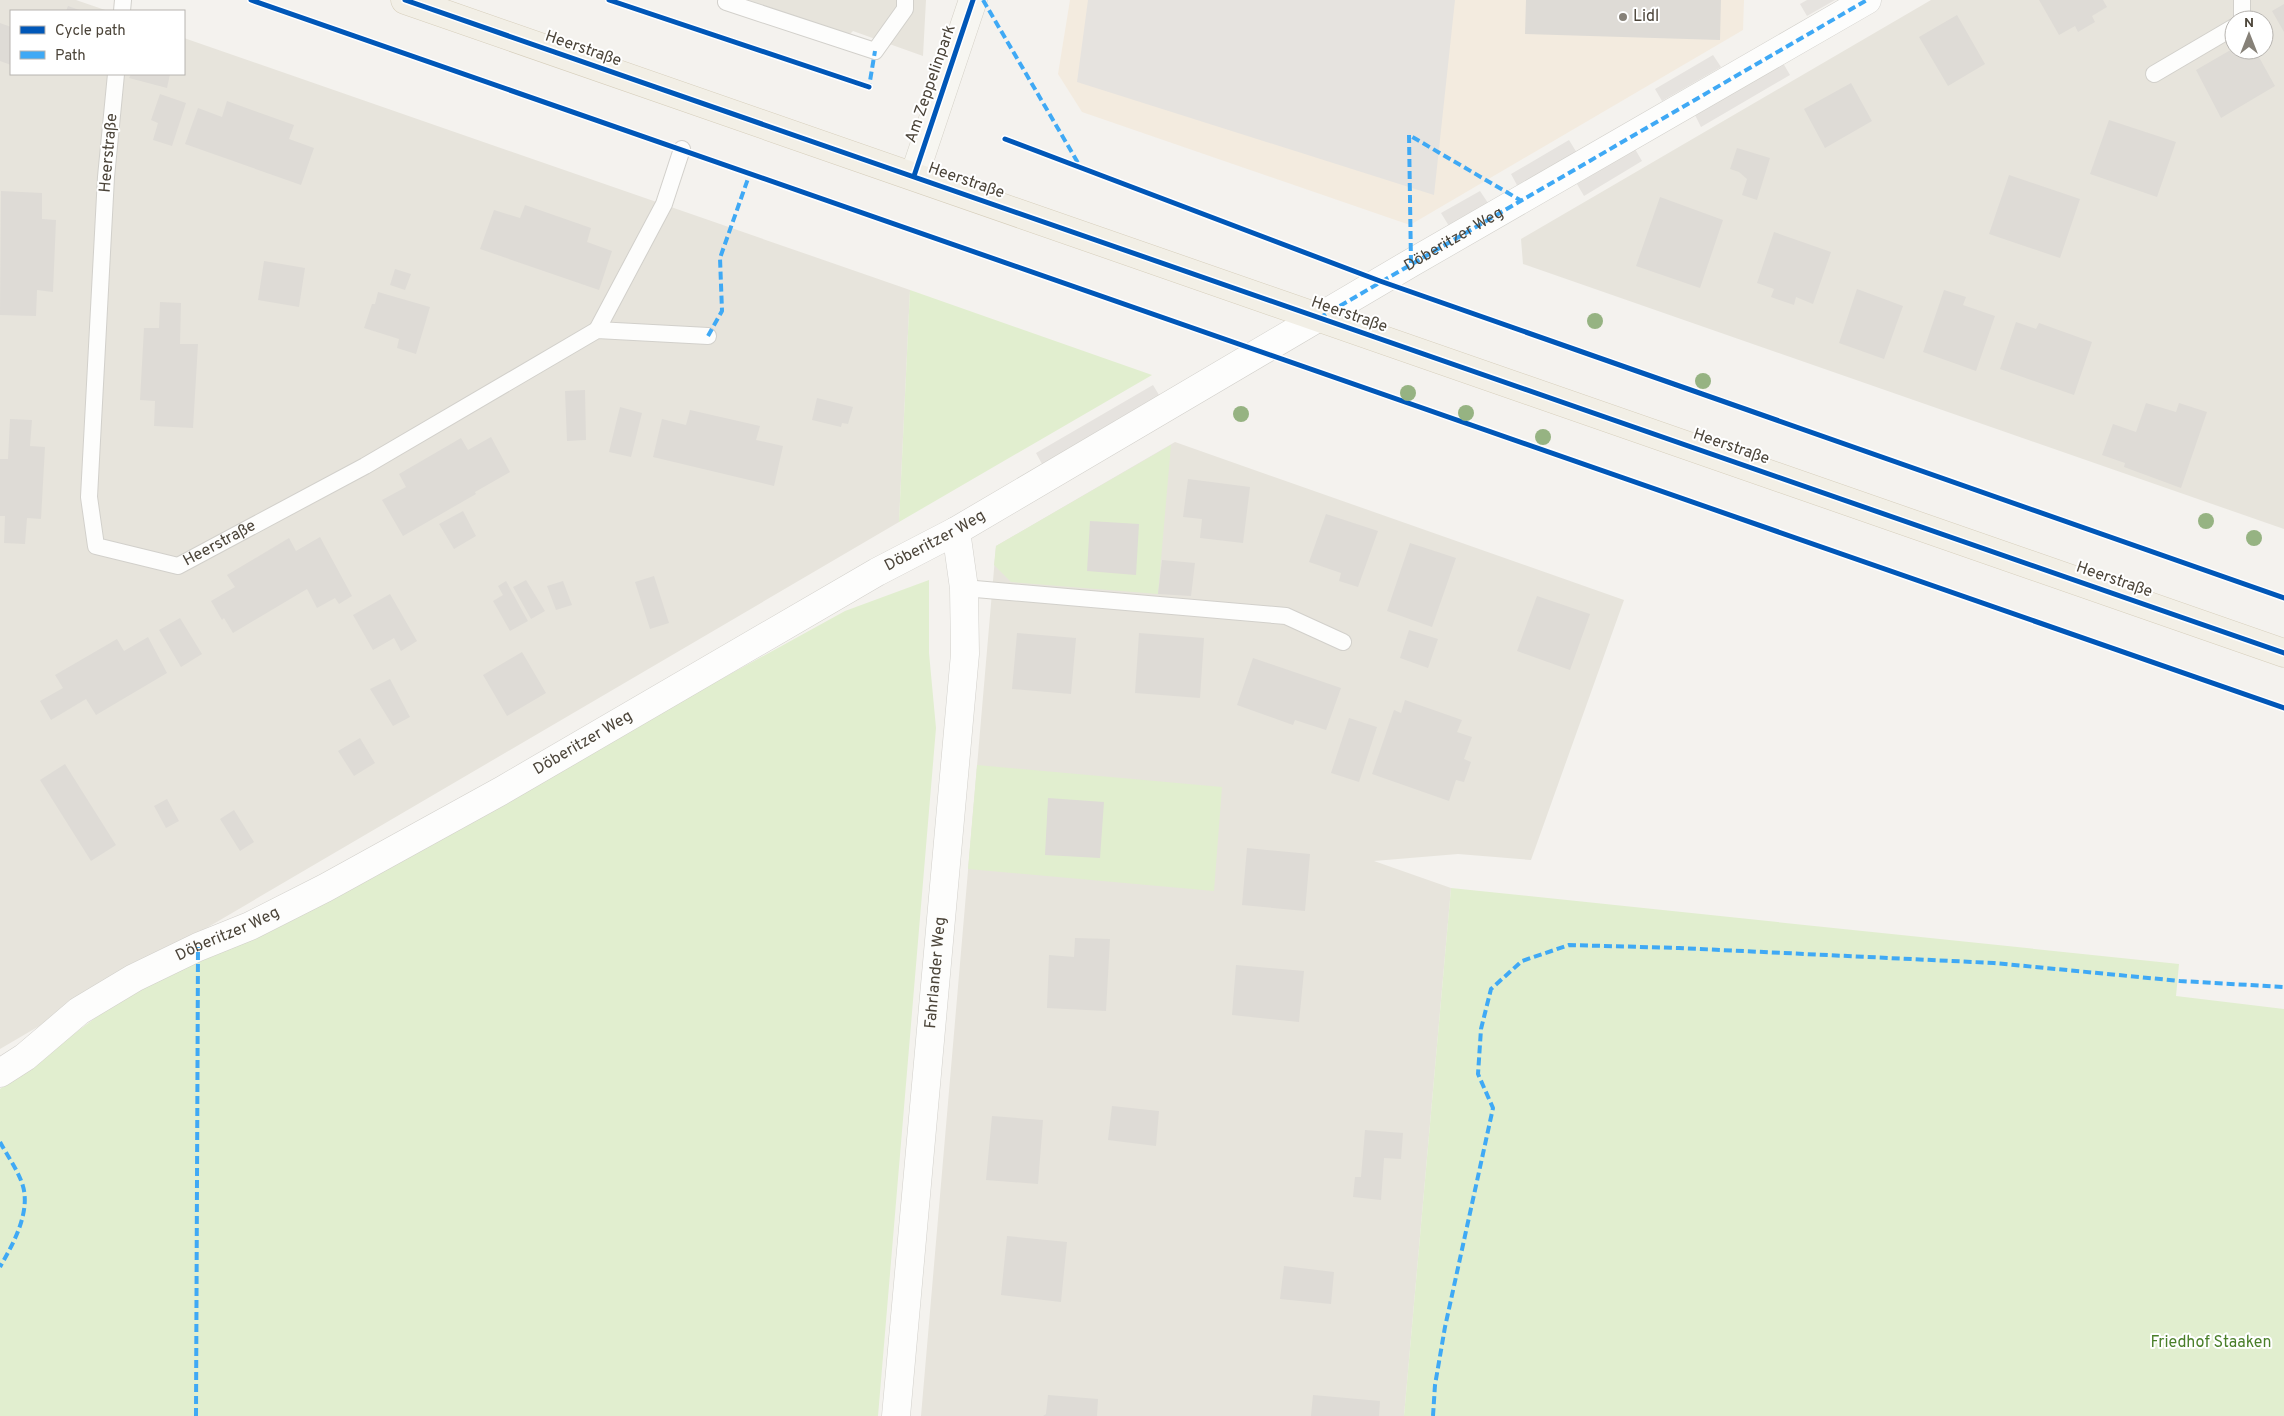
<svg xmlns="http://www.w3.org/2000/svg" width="2284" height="1416" viewBox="0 0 2284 1416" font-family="Overpass,sans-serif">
  <rect width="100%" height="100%" fill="#f4f2ee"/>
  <path fill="#e7e4dc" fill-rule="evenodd" d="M0 0H76L108 11H11V74H184V38L910 290 899 522 0 1049Z
    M748 0H926L923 56 853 31 849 35Z
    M1931 0H2284V529L1523 264 1521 239ZM2234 20H2264V50H2234Z
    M1175 442 1624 600 1531 860 1458 854 1374 861 1451 888 1404 1416H921L996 546Z"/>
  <path fill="#f3ebdf" d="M1070 0H1744L1743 30 1410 225 1082 112 1058 74Z"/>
  <path fill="#e1eecf" d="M910 290 1152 375 899 522Z
    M1171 445 1158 594 1011 582 994 565 996 546Z
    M929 580V653L936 728 878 1416H0V1089L138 986 654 716 845 611Z
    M977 765 1222 787 1214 891 968 869Z
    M1451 888 2179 964 2176 996 2284 1009V1416H1404Z"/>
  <path fill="#e6e3df" d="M1088 0H1455L1434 195 1077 82Z
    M1807 0H1835L1807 16 1800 4Z
    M1713 55 1721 67 1662 101 1655 89Z
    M1783 63 1790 75 1701 127 1695 115Z
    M1569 140 1577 153 1518 187 1511 174Z
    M1635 149 1642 161 1584 196 1577 184Z
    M1480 191 1488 203 1449 226 1441 213Z
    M1153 385 1159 395 1042 464 1036 453Z"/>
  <path fill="#dedbd6" d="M1526 0H1721L1720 40 1525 34Z
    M2039 0H2103L2107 7 2092 16 2095 22 2078 32 2075 26 2059 35Z
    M2284 4V32L2272 11Z
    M68 6 82 11H66Z
    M1957 15 1985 64 1948 86 1919 37Z
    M0 23 11 27V65L0 61Z
    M2234 48V50H2255L2275 86 2221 118 2196 70Z
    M131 74H170L167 88 129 78Z
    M1851 83 1872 121 1825 148 1804 109Z
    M160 94 186 103 172 146 153 140 158 123 151 120Z
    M227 101 294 125 289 139 314 148 301 185 185 144 198 108 222 117Z
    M2109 120 2176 142 2157 197 2090 174Z
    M1737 148 1770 158 1757 200 1742 195 1747 179 1739 172 1730 169Z
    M2009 175 2080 199 2060 258 1989 234Z
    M1 191 42 193V219L56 220 53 292 37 290 36 316 0 315Z
    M1660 197 1723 220 1700 288 1636 266Z
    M525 205 591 228 587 242 612 251 599 290 480 249 494 210 520 218Z
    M1774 232 1831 252 1813 304 1796 297 1794 305 1771 297 1774 289 1757 283Z
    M264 261 305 268 299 307 258 300Z
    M395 269 411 274 405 290 390 285Z
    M1857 289 1903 306 1884 359 1839 343Z
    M1944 290 1966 297 1963 305 1995 316 1976 371 1923 352Z
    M378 292 430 307 416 354 397 348 399 339 364 328 372 304H375Z
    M160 302 181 303 180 344H198L193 428 154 426 155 401 140 400 144 328H159Z
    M2016 322 2036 329 2039 323 2092 342 2074 395 2000 369Z
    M585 390 586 440 567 441 565 391Z
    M817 398 853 407 848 424 842 423 841 427 812 420Z
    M2146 403 2176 412 2179 403 2207 412 2181 488 2124 467 2125 463 2102 455 2113 424 2136 432Z
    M620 407 642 413 631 457 609 452Z
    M690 410 760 426 756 440 783 446 774 486 653 457 662 419 686 425Z
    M10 419 32 420 30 446 45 447 41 519 27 518 25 544 4 543 5 516H0V459H8Z
    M491 437 510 472 475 492 476 494 403 536 382 500 406 487 399 474 461 438 468 450Z
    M1188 479 1250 487 1243 543 1200 538 1202 519 1183 517Z
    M463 511 476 536 454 549 439 524Z
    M1326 514 1378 531 1358 587 1339 581 1341 573 1309 562Z
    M1090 521 1139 524 1136 575 1087 571Z
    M320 537 352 596 339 604 335 598 317 608 307 589 233 633 224 618 222 620 211 601 235 587 227 575 289 538 296 551Z
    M1410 543 1456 558 1432 627 1387 611Z
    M1162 560 1195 563 1191 596 1158 594Z
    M654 576 669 623 650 629 635 582Z
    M526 580 545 611 531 619 513 587Z
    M506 581 528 621 510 631 493 601 503 595 498 586Z
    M563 581 572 605 556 610 547 586Z
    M390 594 417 641 401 651 394 638 373 650 353 615Z
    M1537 596 1590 614 1570 670 1517 651Z
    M180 618 202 654 181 667 159 630Z
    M1409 630 1438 639 1428 668 1400 658Z
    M1017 633 1076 638 1071 694 1012 689Z
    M1139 633 1204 638 1200 698 1135 693Z
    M148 637 167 673 96 715 86 699 51 720 40 701 63 688 55 675 117 639 124 651Z
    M522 652 546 693 507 716 483 675Z
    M1253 658 1341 688 1326 730 1295 720 1293 725 1237 705Z
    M390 679 410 717 393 726 370 689Z
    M1405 700 1462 720 1457 732 1472 737 1464 759 1471 762 1464 782 1456 780 1449 801 1372 774 1394 710 1401 713Z
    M1349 718 1377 727 1359 782 1331 773Z
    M360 738 375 763 354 776 338 751Z
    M65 764 116 845 91 861 40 780Z
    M1048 798 1104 802 1100 858 1045 855Z
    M167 799 179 821 166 828 154 806Z
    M234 810 254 842 240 851 220 819Z
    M1247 848 1310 854 1305 911 1242 905Z
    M1075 938 1110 939 1106 1011 1047 1008 1049 955 1074 957Z
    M1236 965 1304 971 1299 1022 1232 1015Z
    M1112 1106 1159 1111 1156 1146 1108 1140Z
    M992 1116 1043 1120 1038 1184 986 1180Z
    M1365 1130 1403 1133 1401 1159 1384 1158 1381 1200 1353 1197 1355 1177H1361Z
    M1007 1236 1067 1242 1061 1302 1001 1295Z
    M1284 1266 1334 1272 1331 1304 1280 1299Z
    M1048 1395 1098 1399 1097 1416H1043L1046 1414Z
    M1313 1395 1380 1401 1379 1416H1311Z"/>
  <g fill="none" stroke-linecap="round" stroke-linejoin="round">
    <defs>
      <g id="lane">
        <path d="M2242 0V20"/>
        <path d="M726 2 875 51 905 9V0"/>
        <path d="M122 11 123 0"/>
        <path id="s1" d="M116 74 106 177 89 497 96 546 178 566 365 466 597 330 708 336"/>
        <path d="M2154 74 2234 27"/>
        <path d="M597 330 664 204 682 149"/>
        <path d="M964 588 1286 616 1343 642"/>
      </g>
      <g id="street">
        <path id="s2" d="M0 1073 25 1057 79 1011 134 978 198 947 250 926 325 888 501 791 877 572 956 531 1411 263 1867 0"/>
        <path id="s3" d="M896 1416 965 654 964 588 956 531"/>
      </g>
      <path id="secondary" d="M914 176 973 0"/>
      <path id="primary" d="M405 0 2284 653"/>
    </defs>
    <use href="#lane" stroke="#d2d0cb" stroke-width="18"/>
    <use href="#street" stroke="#d2d0cb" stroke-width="29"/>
    <use href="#secondary" stroke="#d3cfc5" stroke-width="29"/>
    <use href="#primary" stroke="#d6cebb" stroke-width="29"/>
    <use href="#lane" stroke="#fdfdfc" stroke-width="16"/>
    <use href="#street" stroke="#fdfdfc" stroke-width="28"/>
    <use href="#secondary" stroke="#f7f6f1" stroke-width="28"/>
    <use href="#primary" stroke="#f2efe6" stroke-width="28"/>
    <g stroke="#3fa9f5" stroke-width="4" stroke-dasharray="8 4" stroke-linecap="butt">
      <path d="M983 0 1081 168"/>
      <path d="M865 85 869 87 875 51"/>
      <path d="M1411 263 1409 135 1520 200"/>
      <path id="s4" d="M1319 318 1867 0"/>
      <path d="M708 336 722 311 720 258 750 173"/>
      <path d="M0 1142C7 1155 17 1169 22 1183 32 1211 13 1244 0 1267"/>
      <path d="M196 1416 198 947"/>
      <path d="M1433 1416 1435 1385 1445 1327 1493 1108 1478 1074 1481 1029 1491 989 1522 961 1569 945 1679 948 1994 963 2180 981 2284 987"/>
    </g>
    <defs>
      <path id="cycleway" d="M251 0 2284 708
        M405 0 2284 653
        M609 0 869 87
        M1005 139 1380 281 2284 598
        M914 176 973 0"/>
    </defs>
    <use href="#cycleway" stroke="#fff" stroke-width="8"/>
    <use href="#cycleway" stroke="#0057b8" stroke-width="5"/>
  </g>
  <g fill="#96b382">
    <circle cx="1595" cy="321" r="8"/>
    <circle cx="1703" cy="381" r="8"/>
    <circle cx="1408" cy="393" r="8"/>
    <circle cx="1466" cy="413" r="8"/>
    <circle cx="1241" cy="414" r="8"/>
    <circle cx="1543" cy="437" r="8"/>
    <circle cx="2206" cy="521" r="8"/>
    <circle cx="2254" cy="538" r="8"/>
  </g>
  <circle fill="#868178" stroke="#fff" stroke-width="2" cx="1623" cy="17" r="5"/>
  <g text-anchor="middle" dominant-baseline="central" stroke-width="4" stroke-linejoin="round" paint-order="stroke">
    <g font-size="16" fill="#4b4439" stroke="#fff" text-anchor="start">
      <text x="1633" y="17">Lidl</text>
    </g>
    <g font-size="16" fill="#4b4439" stroke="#fff">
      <text transform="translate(583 49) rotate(19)">Heerstraße</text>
      <text transform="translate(931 84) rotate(-71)">Am Zeppelinpark</text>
      <text transform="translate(109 153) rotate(-85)">Heerstraße</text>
      <text transform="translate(966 181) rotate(19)">Heerstraße</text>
      <text stroke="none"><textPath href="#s4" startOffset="156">Döberitzer Weg</textPath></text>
      <text transform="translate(1349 315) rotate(19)">Heerstraße</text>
      <text transform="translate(1731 447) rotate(19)">Heerstraße</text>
      <text stroke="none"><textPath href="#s2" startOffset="1078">Döberitzer Weg</textPath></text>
      <text stroke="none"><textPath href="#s1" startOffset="605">Heerstraße</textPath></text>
      <text transform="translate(2114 580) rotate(19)">Heerstraße</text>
      <text stroke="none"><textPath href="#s2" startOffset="672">Döberitzer Weg</textPath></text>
      <text stroke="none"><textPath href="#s2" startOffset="268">Döberitzer Weg</textPath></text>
      <text stroke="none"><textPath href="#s3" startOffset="445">Fahrlander Weg</textPath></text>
    </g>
    <g font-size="16" fill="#4a7f2a" stroke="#fff">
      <text x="2211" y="1343">Friedhof Staaken</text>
    </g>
  </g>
  <rect x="10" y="10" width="175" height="65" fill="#ffffff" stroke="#b7b4b0"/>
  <rect x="20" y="26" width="25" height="8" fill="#0057b8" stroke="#b7b4b0"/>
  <text x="55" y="35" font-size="15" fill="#4b4439">Cycle path</text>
  <rect x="20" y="51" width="25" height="8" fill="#3fa9f5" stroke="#b7b4b0"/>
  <text x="55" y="60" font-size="15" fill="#4b4439">Path</text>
  <g transform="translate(2249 35)"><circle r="24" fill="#ffffff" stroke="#b7b4b0"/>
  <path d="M0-4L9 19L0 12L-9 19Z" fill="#868178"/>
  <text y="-8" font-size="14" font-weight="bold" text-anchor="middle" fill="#4b4439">N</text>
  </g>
</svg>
